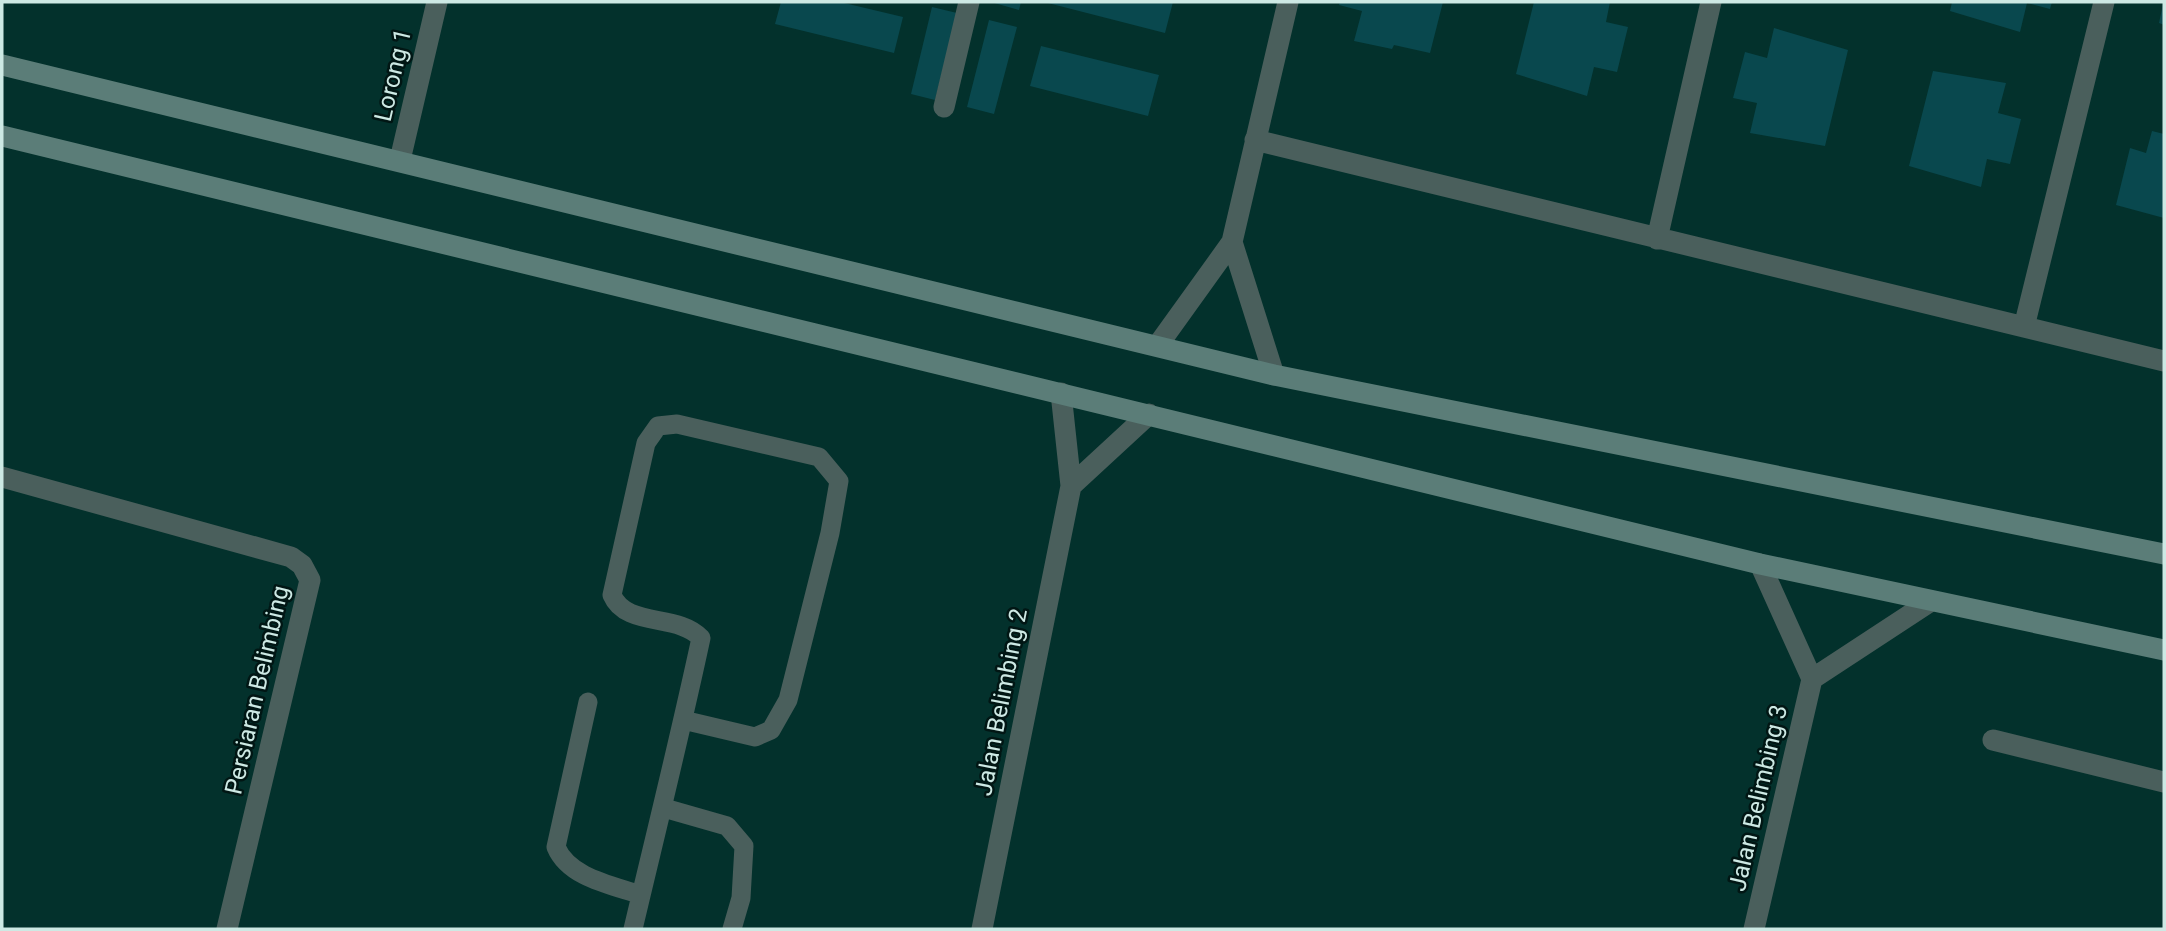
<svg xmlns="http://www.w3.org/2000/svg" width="2166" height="931" viewBox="0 0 2166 931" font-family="Roboto,sans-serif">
  <rect width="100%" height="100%" fill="#03312c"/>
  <path fill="#09484e" d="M781 2H840L903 17 894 53 775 24Z
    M991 2H1021L1019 10Z
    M1044 2H1173L1165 33Z
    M1340 2H1443L1430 53 1394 45 1392 49 1354 41 1362 11 1339 5Z
    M1534 2H1610L1606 22 1628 27 1617 72 1594 67 1587 96 1516 74Z
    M1952 2H2052L2050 9 2027 3 2020 32 1950 11Z
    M2163 4H2164V25L2159 23Z
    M932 7 957 13 935 100 911 94Z
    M989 20 1017 27 994 114 967 107Z
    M1774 28 1848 50 1825 146 1750 133 1757 103 1733 98 1745 52 1767 58Z
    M1041 46 1159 75 1148 116 1030 86Z
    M1933 71 2006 83 1998 113 2021 119 2010 164 1987 159 1981 187 1909 166Z
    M2152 131 2164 134V218L2116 205 2130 148 2146 153Z"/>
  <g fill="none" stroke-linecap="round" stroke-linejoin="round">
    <path stroke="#4a5f5c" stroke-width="19" d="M588 702 556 847C569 878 612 885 641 895
      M664 808 727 826 744 846 741 898 732 929
      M633 929C656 832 680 736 701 638 678 613 626 628 612 595L646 443 658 426 677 424 819 457 839 481 830 533 788 700 771 730 755 737 683 720"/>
    <path stroke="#4a5f5c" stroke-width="21" d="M944 107 969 2
      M1255 140 2164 361
      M400 160 437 2
      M1657 239 1711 2
      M1232 242 1274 375
      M2024 327 2104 2
      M1158 345 1232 242 1288 2
      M2 477 291 557 302 565 310 580 227 929
      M1071 486 1149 414
      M1812 679 1931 601
      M1993 740 2164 782
      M982 929 1071 486 1061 393
      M1754 929 1812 679 1760 564"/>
    <path stroke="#5b7d78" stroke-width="21" d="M2 65 1274 375 2164 554
      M2 136 1760 564 2164 650"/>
  </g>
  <g text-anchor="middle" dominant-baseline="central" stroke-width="5" stroke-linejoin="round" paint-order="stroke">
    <g font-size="24" fill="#cde9e4" stroke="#011614">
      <text transform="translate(393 75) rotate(-77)">Lorong 1</text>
      <text transform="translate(257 690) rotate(-77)">Persiaran Belimbing</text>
      <text transform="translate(1001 702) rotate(-79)">Jalan Belimbing 2</text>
      <text transform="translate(1758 798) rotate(-77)">Jalan Belimbing 3</text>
    </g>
  </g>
  <rect width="2166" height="931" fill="none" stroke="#cde9e4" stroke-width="7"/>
</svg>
